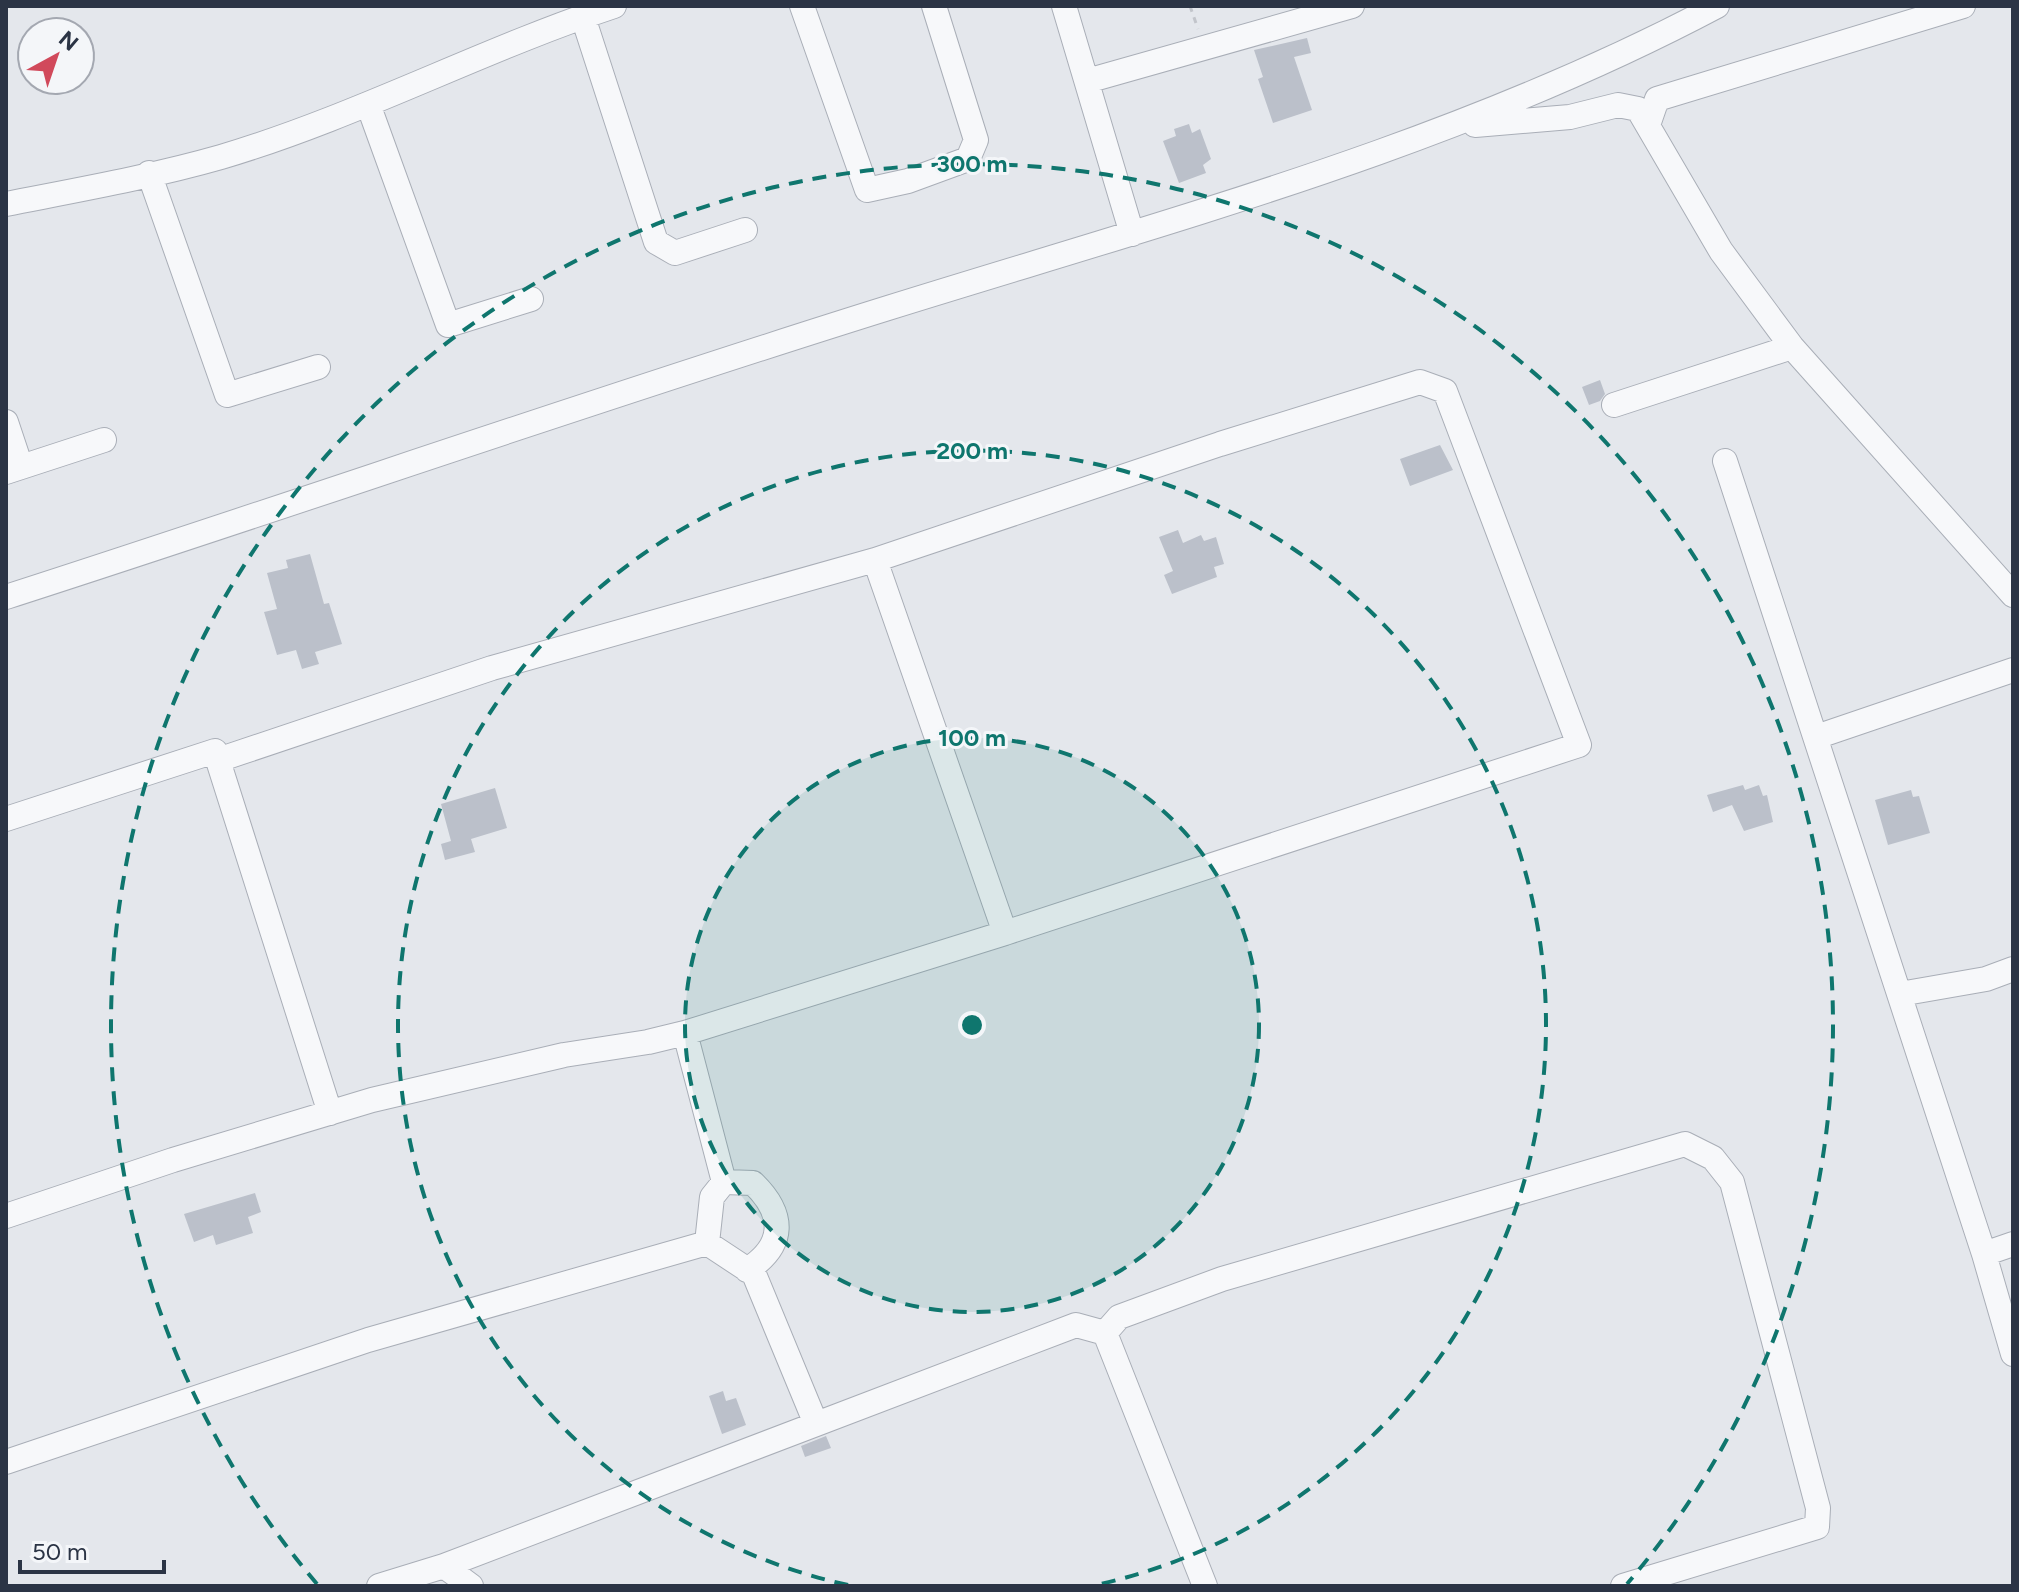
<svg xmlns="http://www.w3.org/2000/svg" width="2019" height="1592" viewBox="0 0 2019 1592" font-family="Figtree,sans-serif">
  <rect width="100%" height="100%" fill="#e4e7ec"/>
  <path fill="#bbc0ca" d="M1307 38 1311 53 1294 57 1312 110 1273 123 1258 79 1263 77 1254 50Z
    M1189 124 1192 133 1200 129 1211 159 1203 165 1206 173 1179 183 1163 141 1176 136 1174 129Z
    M1600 380 1605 394 1600 401 1589 405 1582 387Z
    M1440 445 1453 470 1410 486 1400 459Z
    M1178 530 1183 543 1201 535 1204 541 1216 537 1224 564 1214 567 1217 577 1172 594 1164 575 1173 571 1159 537Z
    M310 554 324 604 329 603 342 644 315 652 319 664 302 669 296 650 277 655 264 612 277 609 267 573 288 568 286 560Z
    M1743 785 1745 790 1759 785 1763 796 1767 795 1773 822 1744 831 1732 805 1713 812 1707 795Z
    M495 788 507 828 471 839 475 852 445 860 441 844 451 841 441 804Z
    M1911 790 1913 797 1919 796 1930 833 1888 845 1875 800Z
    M255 1193 261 1212 248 1217 253 1233 216 1245 213 1235 194 1242 184 1214Z
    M723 1391 726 1401 736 1398 746 1425 722 1434 709 1396Z
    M826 1436 831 1448 805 1457 801 1446Z"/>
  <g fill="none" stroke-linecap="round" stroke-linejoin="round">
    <defs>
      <path id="minor" d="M802 6 867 190 908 181 968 159 976 140 934 6
        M1064 6 1132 234
        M583 17 656 242 675 253 745 230
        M1087 81 1352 6
        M368 104 448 325 531 299
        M1475 125 1570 117 1618 105 1638 109 1721 251 1792 347 2013 595
        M1648 125 1657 99 1963 6
        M149 173 227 395 318 367
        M6 204C77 190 151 177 221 157 356 117 481 50 614 6
        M1614 405 1792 347
        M6 422 21 467
        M1725 461 1984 1254 2013 1354
        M6 472 104 440
        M875 560 1220 444 1420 382 1445 391 1579 745 1005 933
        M6 597C301 502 593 400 888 308 1170 220 1455 145 1717 6
        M1816 737 2013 670
        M218 760 492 668 875 560 1005 933 685 1033
        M6 819 215 751 330 1113
        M1900 994 1986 979 2013 969
        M6 1216 173 1160 372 1100 564 1055 648 1042 685 1033 724 1182
        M707 1243 712 1197 724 1182 753 1183C785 1214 786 1245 747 1270
        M1984 1254 2013 1244
        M6 1462 368 1340 707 1243 754 1274 816 1424
        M444 1566 1076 1325 1105 1333
        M379 1586 444 1566 471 1586
        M1205 1586 1105 1333 1119 1317 1222 1279 1685 1144 1713 1158 1732 1182 1818 1508 1817 1527 1623 1586"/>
    </defs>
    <use href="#minor" stroke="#a9aeb7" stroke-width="26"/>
    <path stroke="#c2c5cb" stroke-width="3" stroke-dasharray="6 6" stroke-linecap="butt" d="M1190 6 1198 29"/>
    <use href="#minor" stroke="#f7f8fa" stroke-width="24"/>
  </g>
  <circle cx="972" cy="1025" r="287" fill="#0f766e" fill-opacity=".12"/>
  <g fill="none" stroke="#0f766e" stroke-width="4" stroke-dasharray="14 10">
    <circle cx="972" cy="1025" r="287"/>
    <path d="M848 1585A574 574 0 1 1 1096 1585"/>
    <path d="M317 1584A861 861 0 1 1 1627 1584"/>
  </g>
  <circle cx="972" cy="1025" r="12" fill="#0f766e" stroke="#f4f6f9" stroke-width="4"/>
  <g font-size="24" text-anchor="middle" font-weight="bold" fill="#0f766e" stroke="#f4f6f9" stroke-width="6" stroke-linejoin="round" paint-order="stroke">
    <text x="972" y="172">300 m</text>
    <text x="972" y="459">200 m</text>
    <text x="972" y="746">100 m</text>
  </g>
  <rect width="2019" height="1592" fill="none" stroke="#2b3445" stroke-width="16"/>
  <g transform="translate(56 56) rotate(40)"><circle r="38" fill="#f4f6f9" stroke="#a4a8b1" stroke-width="2"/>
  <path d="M0-6L14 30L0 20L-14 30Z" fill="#d1495b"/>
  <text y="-12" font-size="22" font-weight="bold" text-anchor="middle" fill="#2b3445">N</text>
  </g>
  <path d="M20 1560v12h144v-12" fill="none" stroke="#2b3445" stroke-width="4"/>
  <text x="32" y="1560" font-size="24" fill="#2b3445" stroke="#f4f6f9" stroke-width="6" paint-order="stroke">50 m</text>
</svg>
